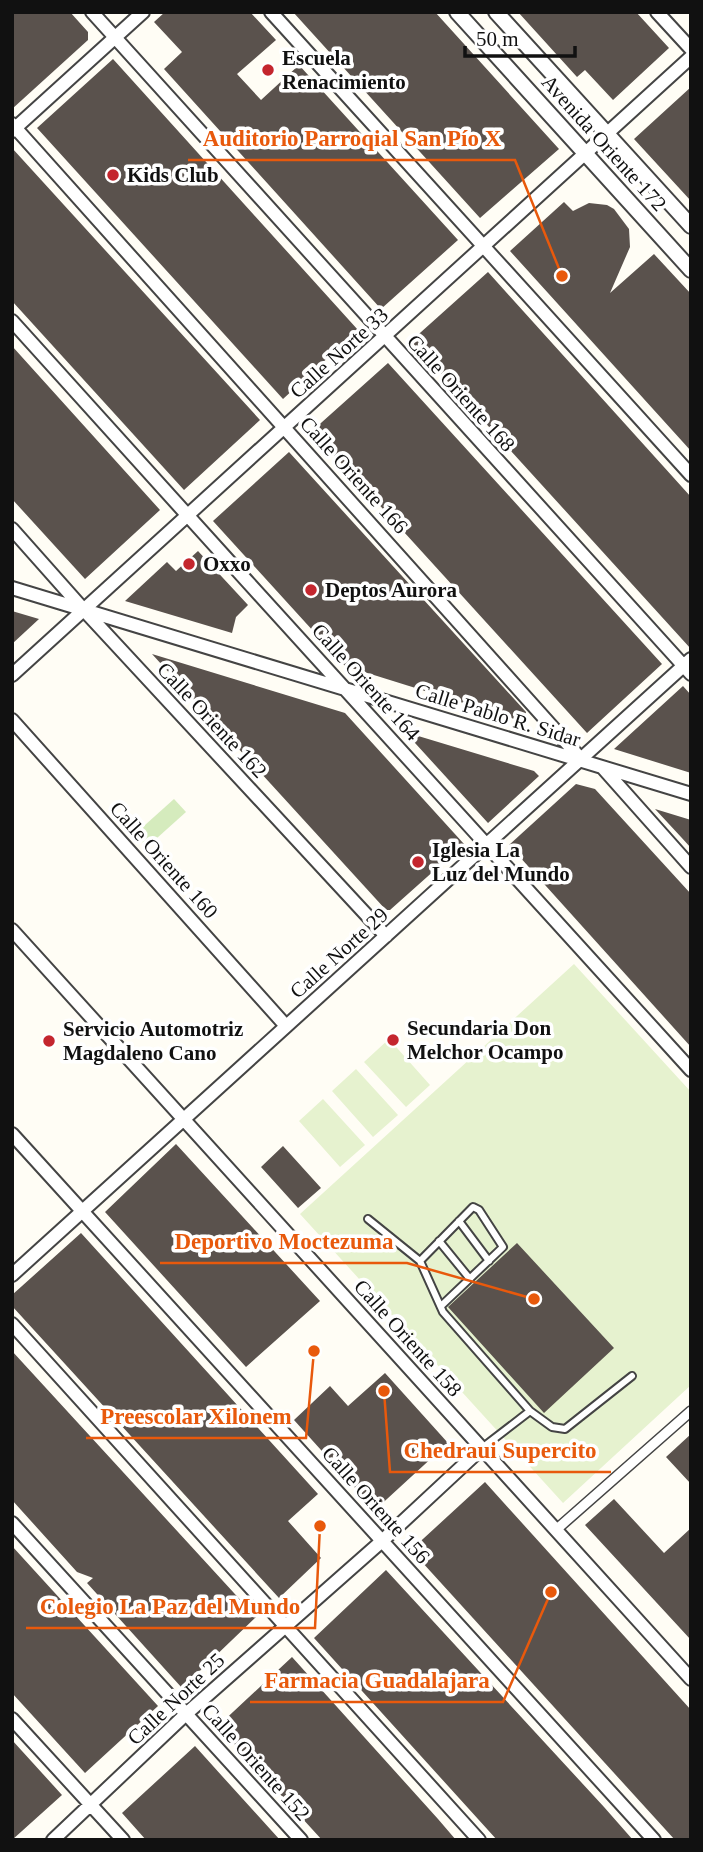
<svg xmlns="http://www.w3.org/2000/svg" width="703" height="1852" viewBox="0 0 703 1852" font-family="Georgia,serif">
  <rect width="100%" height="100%" fill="#fffdf5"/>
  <path fill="#d5ebbd" d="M174 799 186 812 147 847 135 834Z"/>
  <path fill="#e6f2cf" d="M574 964 691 1092V1385L563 1503 300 1214Z
    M389 1039 430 1085 406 1107 364 1062Z
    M356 1069 398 1115 373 1137 332 1091Z
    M323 1099 365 1145 340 1167 299 1121Z"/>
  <path fill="#5a524d" d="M12 12H70L88 32V40L12 109Z
    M165 12H250L276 40 237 74 261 100 299 65 458 240 381 309 164 69 182 52 154 22Z
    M293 12H435L559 149 480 218Z
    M518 12H636L669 48 613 100 585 70 577 77Z
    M113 59 358 330 283 399 37 128Z
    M691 87V201L634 139Z
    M12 148 260 420 184 490 12 301Z
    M564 202 573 211 589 203 607 205 614 209 629 229 630 247 610 293 654 254 691 294V451L510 251Z
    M488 272 691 497V649L411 341Z
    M12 346 160 510 85 579 12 499Z
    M388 363 662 664 587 733 312 431Z
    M289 452 526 712 524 722 345 666 213 521Z
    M198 551 248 605 236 617 232 633 125 601 167 562 176 571Z
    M12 611 39 619 12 644Z
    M152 654 345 713 464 844 390 910H386Z
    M683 686 691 695V773L614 749Z
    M405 732 534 771 539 776 488 823Z
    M576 784 595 789 691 894V1047L509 845Z
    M655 809 691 820V848L681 837Z
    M176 1144 320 1301 246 1367 105 1212Z
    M283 1146 321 1188 298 1208 261 1167Z
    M81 1233 318 1494 288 1521 321 1558 279 1598 12 1306V1295Z
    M517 1243 614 1348 544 1413 448 1307Z
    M12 1351 256 1617 182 1688 87 1583 93 1578 77 1572 12 1500Z
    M385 1373 448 1443 375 1510 294 1420 330 1386 348 1406Z
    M691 1434V1484L666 1457Z
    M485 1482 691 1710V1840H675L411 1550Z
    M614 1499 664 1553 691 1528V1640L585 1525Z
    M12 1546 158 1706 85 1773 12 1693Z
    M386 1570 604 1807 633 1840H497L314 1638Z
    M292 1657 438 1819 456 1840H322L218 1726Z
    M12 1740 62 1795 12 1840Z
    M195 1746 222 1776 280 1840H146L122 1813Z"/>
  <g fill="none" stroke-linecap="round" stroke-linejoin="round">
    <defs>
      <path id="service" d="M368 1219 420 1261
        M459 1221 489 1261
        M439 1241 470 1279
        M441 1306 503 1247 479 1210 473 1207 420 1261 443 1312 530 1411 552 1427 565 1429 632 1376
        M482 1448 530 1411"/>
      <path id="pedestrian" d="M557 1529 691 1411"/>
      <path id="minor" d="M92 12 691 674
        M271 12 691 475
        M657 12 691 49
        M12 124 581 759
        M12 131 143 12
        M12 321C238 571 463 821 691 1070
        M12 529 83 609 386 936
        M12 588 691 794
        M12 675 691 57
        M12 720 286 1026
        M603 768 691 867
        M12 930 691 1679
        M12 1134 654 1840
        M12 1275 691 659
        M12 1324 479 1840
        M12 1523 301 1840
        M12 1719 123 1840
        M53 1840 186 1714 382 1541 482 1448"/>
      <path id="tertiary" d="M457 12 691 270
        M496 12 691 226"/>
    </defs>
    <use href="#service" stroke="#444" stroke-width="10"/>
    <use href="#pedestrian" stroke="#444" stroke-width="12"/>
    <use href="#minor" stroke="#444" stroke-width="16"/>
    <use href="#tertiary" stroke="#444" stroke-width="18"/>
    <use href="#service" stroke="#fff" stroke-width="6"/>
    <use href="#pedestrian" stroke="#fff" stroke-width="9"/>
    <use href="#minor" stroke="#fff" stroke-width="12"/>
    <use href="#tertiary" stroke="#fff" stroke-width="14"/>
  </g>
  <g fill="#c4262e" stroke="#fff" stroke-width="2.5">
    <circle cx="268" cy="70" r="7"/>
    <circle cx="113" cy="175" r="7"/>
    <circle cx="189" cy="564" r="7"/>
    <circle cx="311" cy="590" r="7"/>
    <circle cx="418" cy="862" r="7"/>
    <circle cx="393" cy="1040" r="7"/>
    <circle cx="49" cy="1041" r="7"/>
  </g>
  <g text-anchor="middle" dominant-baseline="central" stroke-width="7" stroke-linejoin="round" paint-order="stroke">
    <g font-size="21" font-weight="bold" fill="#111" stroke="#fff" text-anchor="start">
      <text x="282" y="58">Escuela<tspan x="282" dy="24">Renacimiento</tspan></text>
      <text x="127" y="175">Kids Club</text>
      <text x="203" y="564">Oxxo</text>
      <text x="325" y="590">Deptos Aurora</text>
      <text x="432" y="850">Iglesia La<tspan x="432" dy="24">Luz del Mundo</tspan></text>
      <text x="407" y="1028">Secundaria Don<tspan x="407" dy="24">Melchor Ocampo</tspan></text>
      <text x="63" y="1029">Servicio Automotriz<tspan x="63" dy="24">Magdaleno Cano</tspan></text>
    </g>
    <g font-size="21" fill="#111" stroke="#fff">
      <text transform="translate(604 143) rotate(48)">Avenida Oriente 172</text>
      <text transform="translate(339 353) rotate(-42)">Calle Norte 33</text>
      <text transform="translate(461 393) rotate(48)">Calle Oriente 168</text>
      <text transform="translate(354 475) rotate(48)">Calle Oriente 166</text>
      <text transform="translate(366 682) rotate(48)">Calle Oriente 164</text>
      <text transform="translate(498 715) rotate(17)">Calle Pablo R. Sidar</text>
      <text transform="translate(212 720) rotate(47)">Calle Oriente 162</text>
      <text transform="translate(164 860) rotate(48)">Calle Oriente 160</text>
      <text transform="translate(339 953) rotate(-42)">Calle Norte 29</text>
      <text transform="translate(408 1338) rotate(48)">Calle Oriente 158</text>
      <text transform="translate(376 1505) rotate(48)">Calle Oriente 156</text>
      <text transform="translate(176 1699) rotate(-43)">Calle Norte 25</text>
      <text transform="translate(256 1762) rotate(48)">Calle Oriente 152</text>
    </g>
  </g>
  <path fill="none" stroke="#e8590c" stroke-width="2.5" d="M562 276L515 160H188M534 1299L407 1263H160M314 1351L306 1438H86M384 1391L390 1472H611M320 1526L315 1628H26M551 1592L503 1702H250"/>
  <g fill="#e8590c" stroke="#fff" stroke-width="2.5">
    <circle cx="562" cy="276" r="7"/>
    <circle cx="534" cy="1299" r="7"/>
    <circle cx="314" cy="1351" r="7"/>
    <circle cx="384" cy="1391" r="7"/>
    <circle cx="320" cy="1526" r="7"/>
    <circle cx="551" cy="1592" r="7"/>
  </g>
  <g font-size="23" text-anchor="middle" font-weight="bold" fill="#e8590c" stroke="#fff" stroke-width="7" stroke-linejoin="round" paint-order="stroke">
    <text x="352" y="146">Auditorio Parroqial San Pío X</text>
    <text x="284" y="1249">Deportivo Moctezuma</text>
    <text x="196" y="1424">Preescolar Xilonem</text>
    <text x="500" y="1458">Chedraui Supercito</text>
    <text x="170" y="1614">Colegio La Paz del Mundo</text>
    <text x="377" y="1688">Farmacia Guadalajara</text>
  </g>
  <rect width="703" height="1852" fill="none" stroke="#111111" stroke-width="28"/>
  <path d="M465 46v10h110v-10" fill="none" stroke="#111111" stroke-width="3.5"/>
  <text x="476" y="46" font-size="21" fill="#111111" stroke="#ffffff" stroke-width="5" paint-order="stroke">50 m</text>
</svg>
